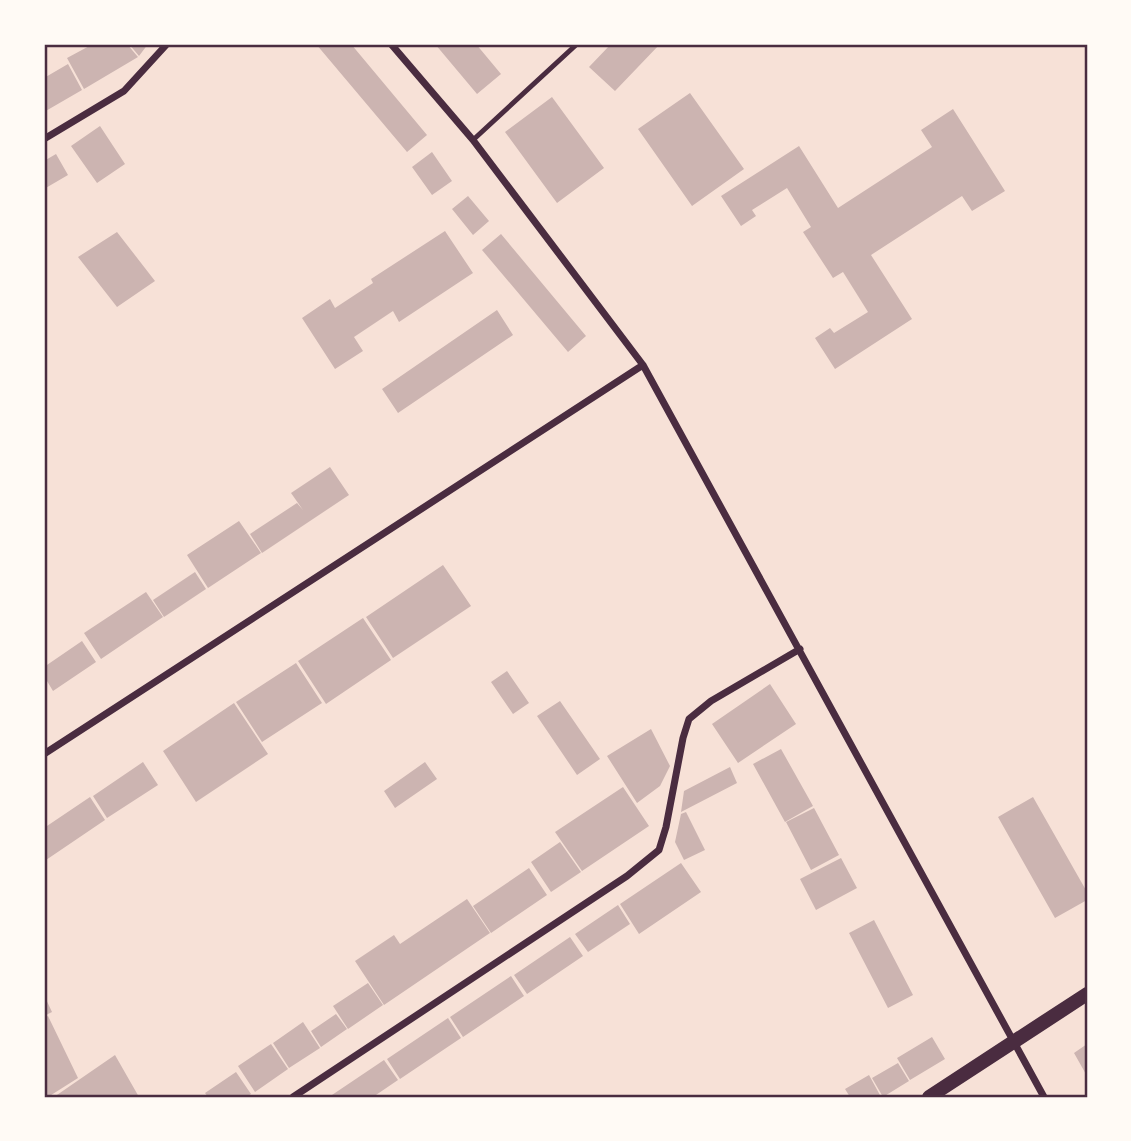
<svg xmlns="http://www.w3.org/2000/svg" width="1131" height="1141" viewBox="0 0 1131 1141" font-family="Arial,sans-serif">
  <rect width="100%" height="100%" fill="#f7e1d7"/>
  <path fill="#ccb4b1" d="M93 44H127L138 57 84 89 67 58Z
    M129 44H148L139 56Z
    M316 44H351L427 135 407 152Z
    M435 44H476L501 74 477 94Z
    M611 44H660L615 91 589 67Z
    M68 64 82 90 44 112V78Z
    M690 93 744 169 692 206 638 129Z
    M552 97 604 168 557 203 505 132Z
    M953 109 1005 191 972 211 962 196 871 255 912 319 835 369 815 338 830 328 834 333 868 312 843 272 833 278 803 232 811 227 787 188 752 210 756 216 741 226 721 196 799 146 838 208 932 147 921 130Z
    M100 126 125 164 97 183 71 146Z
    M432 152 452 181 432 195 412 167Z
    M56 154 68 175 44 189V161Z
    M468 196 489 221 473 235 452 209Z
    M445 231 473 273 399 322 393 311 354 337 363 351 335 369 302 318 330 299 335 308 373 283 371 279Z
    M117 232 155 281 117 307 78 257Z
    M501 234 586 336 568 352 482 250Z
    M497 310 513 335 398 413 382 389Z
    M330 467 349 495 262 553 250 534 297 503 303 510 291 493Z
    M239 521 261 553 208 588 187 555Z
    M443 565 471 606 393 658 366 617Z
    M195 572 206 589 164 617 153 600Z
    M146 592 163 617 101 659 84 633Z
    M363 618 391 660 326 704 298 661Z
    M82 641 96 662 53 691 44 676V667Z
    M296 663 322 703 262 742 236 702Z
    M507 671 529 703 513 714 491 682Z
    M770 684 796 724 738 763 712 724Z
    M560 701 600 759 577 775 537 716Z
    M234 703 268 754 196 802 163 751Z
    M651 729 670 766 660 786 637 803 607 756Z
    M781 749 813 806 785 822 753 764Z
    M143 762 158 785 107 818 93 796Z
    M425 762 437 779 395 808 384 791Z
    M730 767 737 783 681 812 684 791Z
    M623 787 649 826 582 871 555 832Z
    M90 797 105 820 46 860 44 857V828Z
    M1033 797 1087 892V900L1055 918 998 817Z
    M814 808 839 855 811 870 786 822Z
    M686 812 705 850 684 860 675 842 681 814Z
    M560 842 581 872 551 892 531 862Z
    M841 858 857 888 816 910 800 879Z
    M681 863 701 892 639 934 620 904Z
    M529 868 547 895 491 933 473 906Z
    M467 899 490 933 384 1005 355 961 394 935 400 944Z
    M618 905 630 924 588 952 575 934Z
    M874 920 913 995 888 1008 849 933Z
    M570 937 583 956 527 994 514 975Z
    M511 976 524 996 463 1037 450 1017Z
    M368 983 383 1005 348 1029 333 1006Z
    M44 995 52 1012 44 1016Z
    M336 1014 347 1029 321 1047 311 1031Z
    M48 1016 78 1078 48 1097 44 1088V1018Z
    M448 1018 461 1038 400 1079 387 1059Z
    M303 1022 320 1048 289 1068 273 1043Z
    M932 1037 945 1059 910 1080 897 1058Z
    M271 1044 288 1069 255 1092 238 1066Z
    M1087 1044V1076L1074 1053Z
    M115 1055 139 1097H54Z
    M384 1060 398 1080 373 1097H329Z
    M898 1063 909 1081 883 1097 872 1078Z
    M236 1072 251 1094 246 1097H208L205 1093Z
    M869 1075 881 1097H850L845 1089Z"/>
  <g fill="none" stroke-linecap="round" stroke-linejoin="round">
    <path stroke="#4a2c40" stroke-width="5" d="M473 140 577 44"/>
    <path stroke="#4a2c40" stroke-width="7" d="M391 44 473 140 643 365 1044 1097
      M44 139 124 91 167 44
      M44 754 643 365
      M293 1097 627 876 659 850 666 827 683 738 689 719 711 701 800 649"/>
    <path stroke="#4a2c40" stroke-width="14" d="M929 1097 1087 994"/>
  </g>
  <rect width="1131" height="1141" fill="none" stroke="#fffaf5" stroke-width="91"/>
  <rect x="46" y="46" width="1040" height="1050" fill="none" stroke="#4a2c40" stroke-width="2.5"/>
</svg>
